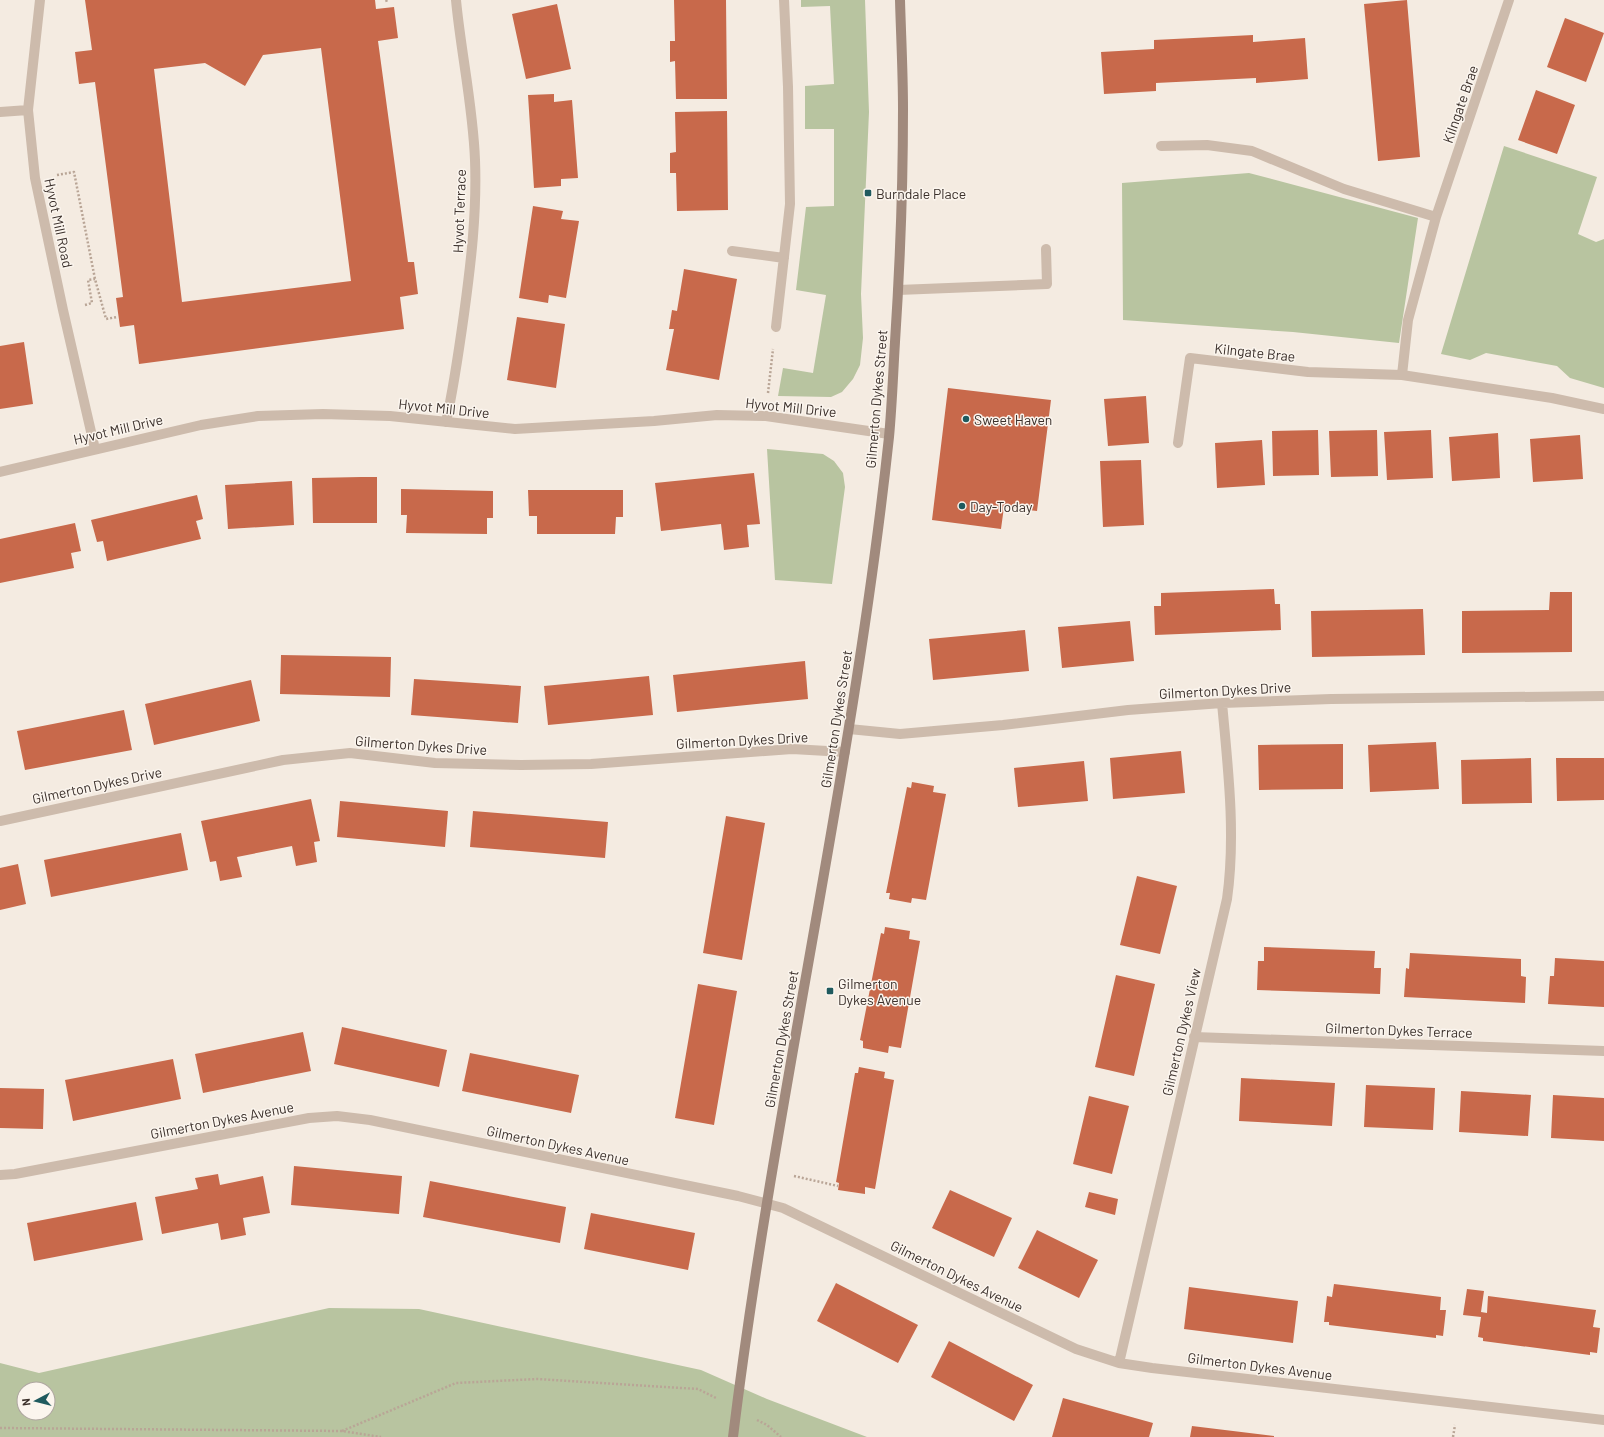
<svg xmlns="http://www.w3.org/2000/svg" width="1604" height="1437" viewBox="0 0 1604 1437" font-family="Barlow,sans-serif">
  <rect width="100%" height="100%" fill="#f4ebe1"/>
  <path fill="#b8c4a0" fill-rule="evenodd" d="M801 0H865L869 112 861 294 863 338 860 365 853 379 842 392 831 397 778 396 783 368 813 373 826 295 796 290 806 207 834 206V129H805V86L834 84 830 6 801 7Z
    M1504 146 1597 177 1578 234 1596 242 1604 239V388L1570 378 1557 366 1486 353 1470 360 1441 354Z
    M1249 173 1418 218 1399 343 1293 332 1123 320 1122 183Z
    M767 449 823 454 834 461 843 473 845 487 832 584 775 580Z
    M329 1308 419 1309 701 1370 767 1399 867 1437H0V1363L39 1373ZM24 1389H48V1413H24Z"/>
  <path fill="#c8694b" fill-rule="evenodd" d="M85 0H375L376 9 394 7 398 38 378 41 408 262H414L418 294 400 297 404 329 139 364 134 325 120 327 116 298 123 297 95 82 79 84 75 52 92 50ZM321 48 351 281 182 302 154 69 205 63 245 86 263 55Z
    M674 0H726L727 99H676L675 61 670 62V41H675Z
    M1407 0 1420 157 1378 161 1364 4Z
    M557 4 571 69 526 79 512 14Z
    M1565 18 1604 33 1586 82 1547 67Z
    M1253 35V42L1305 38 1308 79 1256 83V78L1156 83V91L1104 94 1101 52 1154 49V40Z
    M1536 90 1575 105 1557 154 1518 140Z
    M554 94V102L572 100 578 178 561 179V186L534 188 528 95Z
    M727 111 728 210 677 211 676 173H670V153L676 152 675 112Z
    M533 206 563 211 561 219 579 221 566 298 549 295 548 303 519 298Z
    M684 269 737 279 719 380 666 370 674 329H669L672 310 677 311Z
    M517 317 565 324 556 388 507 380Z
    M24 342 33 404 0 409V346Z
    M948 388 1051 400 1037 511 1004 507 1001 529 932 520Z
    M1146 396 1149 443 1108 446 1104 399Z
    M1318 430 1319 475 1273 476 1272 431Z
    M1377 430 1378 476 1331 477 1329 431Z
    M1431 430 1433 478 1387 480 1384 432Z
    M1498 433 1500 478 1452 481 1449 437Z
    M1580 435 1583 479 1533 482 1530 439Z
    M1262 440 1265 485 1217 488 1215 443Z
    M1141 460 1144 525 1103 527 1100 461Z
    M754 473 760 524 747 525 749 547 724 550 721 524 661 531 655 483Z
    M361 477H377V523H313L312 478Z
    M292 481 294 525 228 529 225 485Z
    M401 489 493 491V518H487V534L406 533 407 515H401Z
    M528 490H623V517H616L615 534H537V516H529Z
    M197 495 203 519 196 521 201 539 107 561 103 541 97 542 91 520Z
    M75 523 81 551 71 553 74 568 0 583V539Z
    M1274 589 1275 604H1280L1281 630 1155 635 1154 606H1161V593Z
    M1550 592H1572V652L1462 653V611L1549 610Z
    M1423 609 1425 655 1312 657 1311 611Z
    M1130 621 1134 661 1062 668 1058 627Z
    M1025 630 1029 671 933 680 929 639Z
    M281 655 391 657 390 697 280 694Z
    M805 661 808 699 677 712 673 675Z
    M649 676 653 715 548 725 544 686Z
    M414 679 521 686 518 723 411 715Z
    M251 680 260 721 154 745 145 704Z
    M124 710 132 750 25 770 17 731Z
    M1436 742 1439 789 1370 792 1368 745Z
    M1343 744V789L1259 790 1258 745Z
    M1181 751 1185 793 1113 799 1110 758Z
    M1531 758 1532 803 1462 804 1461 760Z
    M1556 758H1604V800L1557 801Z
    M1084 761 1088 801 1018 807 1014 768Z
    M912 782 934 786 933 792 946 794 926 900 912 898 911 903 889 899 890 893H886L907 787 911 788Z
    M311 799 320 841 314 842 317 862 296 866 292 846 237 857 242 877 220 881 216 861 210 862 201 821Z
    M340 801 448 811 445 847 337 837Z
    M473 811 608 822 605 858 470 847Z
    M726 816 765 823 742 960 703 953Z
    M181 833 188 870 51 897 44 860Z
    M18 864 26 904 0 910V868Z
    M1137 876 1177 886 1160 954 1120 945Z
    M885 927 910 931 909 939 920 941 901 1048 889 1046 888 1053 863 1048V1041L860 1040 881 933 884 934Z
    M1264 947 1375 951 1374 968H1381L1380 994 1257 990 1258 961H1264Z
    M1410 953 1521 959V976L1526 977 1525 1003 1404 997 1406 968 1409 969Z
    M1555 958 1604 961V1007L1548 1004 1550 976H1554Z
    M1116 975 1155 984 1134 1076 1095 1067Z
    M698 984 737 991 714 1125 675 1118Z
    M342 1027 447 1050 439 1087 334 1064Z
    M303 1032 311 1071 203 1093 195 1054Z
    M470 1053 579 1075 571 1113 462 1091Z
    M173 1059 181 1099 73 1121 65 1080Z
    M859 1067 885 1072 884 1078 894 1080 875 1189 865 1187V1194L838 1190 839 1183 836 1182 855 1073H858Z
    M1241 1078 1335 1083 1332 1126 1239 1121Z
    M1366 1085 1435 1088 1433 1130 1364 1127Z
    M0 1088 44 1089 43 1129 0 1128Z
    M1461 1091 1531 1095 1528 1136 1459 1132Z
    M1553 1095 1604 1098V1141L1551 1138Z
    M1089 1096 1129 1106 1112 1174 1073 1164Z
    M294 1166 402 1176 399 1214 291 1205Z
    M218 1174 220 1185 263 1176 270 1213 243 1218 246 1235 221 1240 218 1223 162 1234 155 1197 198 1189 195 1178Z
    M430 1181 566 1207 560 1243 423 1217Z
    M950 1190 1012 1218 994 1257 932 1228Z
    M1089 1192 1118 1199 1115 1215 1085 1207Z
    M136 1202 143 1240 34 1261 27 1223Z
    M591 1213 695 1233 688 1270 584 1249Z
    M1037 1230 1098 1260 1079 1298 1018 1268Z
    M836 1283 918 1325 898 1363 817 1321Z
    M1334 1284 1441 1297 1440 1310H1446L1443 1336 1436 1335V1338L1329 1325V1322H1324L1327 1296 1332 1297Z
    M1189 1287 1298 1301 1293 1343 1184 1329Z
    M1467 1289 1484 1291 1481 1312 1487 1313 1488 1296 1596 1310 1593 1327 1600 1328 1597 1353 1590 1352V1355L1483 1341V1338L1478 1337 1481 1317 1463 1315Z
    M949 1341 1033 1385 1014 1421 931 1377Z
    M1063 1398 1153 1423 1149 1437H1052Z
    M1192 1426 1274 1436V1437H1190Z"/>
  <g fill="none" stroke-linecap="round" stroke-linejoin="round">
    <path stroke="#b9a596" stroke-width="2.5" stroke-dasharray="2 2" stroke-linecap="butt" d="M386 0 387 2
      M57 175 74 172 95 279 106 319 117 317
      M85 305 92 303 88 280 95 279
      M768 393 773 349
      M794 1176 838 1186
      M757 1420 767 1425 781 1437
      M0 1428 342 1431 381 1437
      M342 1431 456 1383 537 1379 698 1389 716 1398
      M1453 1437 1455 1425"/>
    <path stroke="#cdbbac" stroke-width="10" d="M898 290 1047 284 1046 249"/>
    <path stroke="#cdbbac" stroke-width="10" d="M40 0 28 110 35 178 63 310 95 449
      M0 112 28 110
      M1161 146 1207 145 1252 151 1344 189 1436 217
      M732 251 784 258
      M776 327 790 204 788 87 784 0
      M1402 375 1408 320 1436 217 1509 0
      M446 422C454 386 459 350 464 314 471 263 477 212 475 160 473 106 461 53 456 0
      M1178 443 1190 358 1308 372 1402 375 1552 398 1604 409
      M0 472 201 425 258 416 323 414 390 416 515 429 654 421 717 415 766 416 889 434
      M849 729 900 734 1003 725 1128 710 1222 703 1331 699 1604 696
      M0 821 283 760 350 753 435 763 521 765 591 764 792 749 845 752
      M1194 1037 1604 1051
      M0 1175 15 1174 309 1118 337 1116 370 1120 738 1196 783 1208 1076 1349 1119 1363 1152 1368 1604 1420
      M1119 1363 1227 899C1236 835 1228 768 1222 703"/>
    <path stroke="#a18a7d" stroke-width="10" d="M733 1437C774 1102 853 773 889 437 892 405 893 374 895 342 900 265 903 187 903 109 903 73 901 36 900 0"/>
  </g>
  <g fill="#1f5a5e" stroke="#fbf5ee" stroke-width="1.5">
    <rect x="864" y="189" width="8" height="8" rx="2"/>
    <circle cx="966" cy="419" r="4"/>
    <circle cx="962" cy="506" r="4"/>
    <rect x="826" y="987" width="8" height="8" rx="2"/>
  </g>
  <g text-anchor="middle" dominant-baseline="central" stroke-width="3" stroke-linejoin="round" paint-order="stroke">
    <g font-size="14" fill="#3b302b" stroke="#fbf5ee">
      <text transform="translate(1460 104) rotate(-71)">Kilngate Brae</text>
      <text transform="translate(459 211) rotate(-88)">Hyvot Terrace</text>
      <text transform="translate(59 223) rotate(78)">Hyvot Mill Road</text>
      <text transform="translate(1255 352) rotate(6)">Kilngate Brae</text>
      <text transform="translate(876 399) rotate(-85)">Gilmerton Dykes Street</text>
      <text transform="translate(791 407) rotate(6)">Hyvot Mill Drive</text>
      <text transform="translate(444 408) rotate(6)">Hyvot Mill Drive</text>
      <text transform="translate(118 429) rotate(-13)">Hyvot Mill Drive</text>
      <text transform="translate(1225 690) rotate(-3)">Gilmerton Dykes Drive</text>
      <text transform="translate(836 719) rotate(-81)">Gilmerton Dykes Street</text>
      <text transform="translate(742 740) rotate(-3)">Gilmerton Dykes Drive</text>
      <text transform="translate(421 745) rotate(4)">Gilmerton Dykes Drive</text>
      <text transform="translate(97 785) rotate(-12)">Gilmerton Dykes Drive</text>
      <text transform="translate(1399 1030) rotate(2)">Gilmerton Dykes Terrace</text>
      <text transform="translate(1181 1032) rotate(-77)">Gilmerton Dykes View</text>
      <text transform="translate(781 1039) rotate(-80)">Gilmerton Dykes Street</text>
      <text transform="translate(222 1120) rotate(-11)">Gilmerton Dykes Avenue</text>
      <text transform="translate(558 1145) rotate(12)">Gilmerton Dykes Avenue</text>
      <text transform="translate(957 1276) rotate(26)">Gilmerton Dykes Avenue</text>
      <text transform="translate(1260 1366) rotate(7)">Gilmerton Dykes Avenue</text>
    </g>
    <g font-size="14" fill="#3b302b" stroke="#fbf5ee" text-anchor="start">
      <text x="876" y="193">Burndale Place</text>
      <text x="974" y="419">Sweet Haven</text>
      <text x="970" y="506">Day-Today</text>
      <text x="838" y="983">Gilmerton<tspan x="838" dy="16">Dykes Avenue</tspan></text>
    </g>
  </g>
  <g transform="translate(36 1401) rotate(263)"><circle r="19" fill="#fbf5ee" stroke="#aea6a0"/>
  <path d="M0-3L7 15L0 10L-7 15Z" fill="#1f5a5e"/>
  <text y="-6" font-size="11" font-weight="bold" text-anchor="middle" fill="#3b302b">N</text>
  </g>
</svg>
